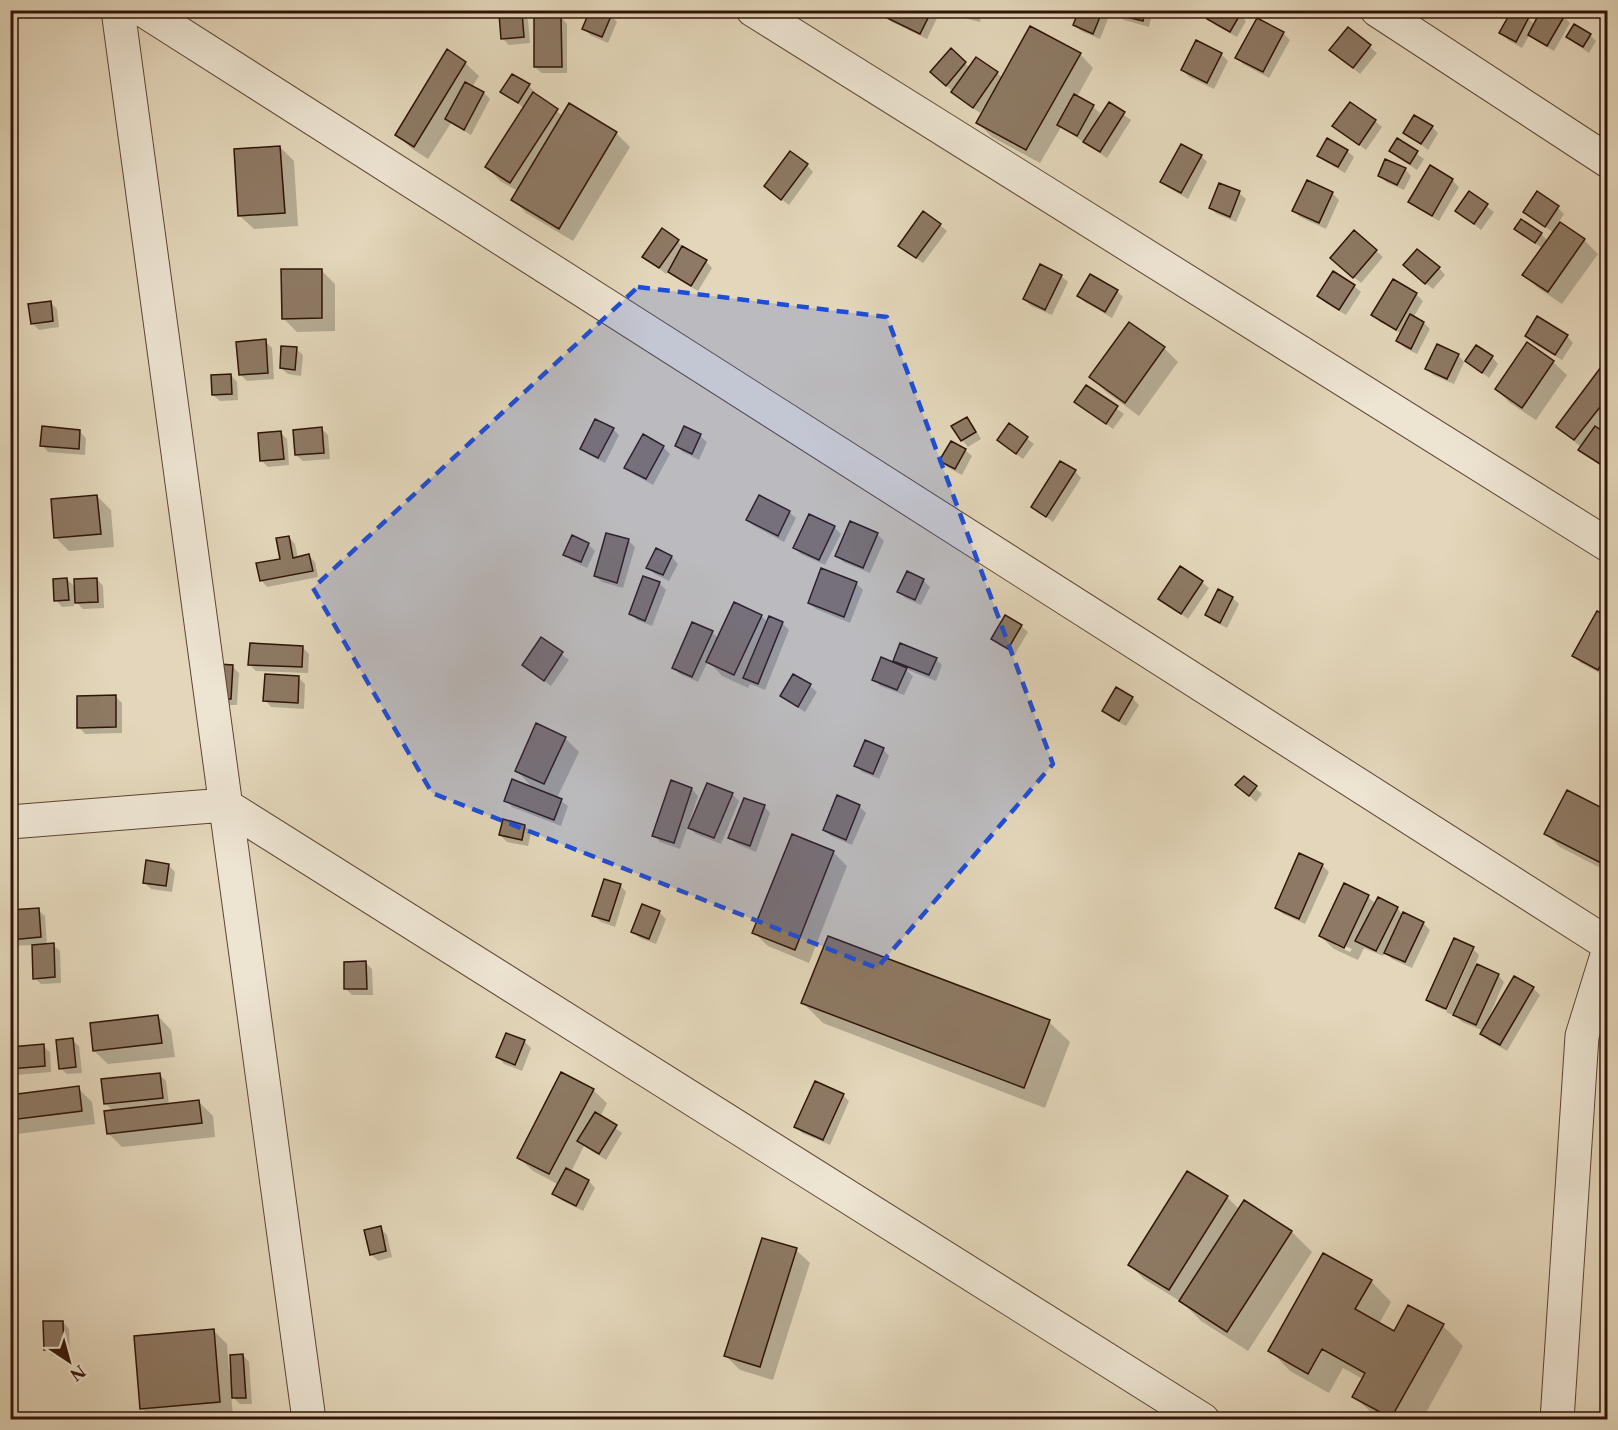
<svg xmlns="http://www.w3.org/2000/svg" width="1618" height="1430" viewBox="0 0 1618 1430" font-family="'Libre Caslon Text',serif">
  <rect width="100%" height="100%" fill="#e3d6ba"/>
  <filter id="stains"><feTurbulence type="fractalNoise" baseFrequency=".00333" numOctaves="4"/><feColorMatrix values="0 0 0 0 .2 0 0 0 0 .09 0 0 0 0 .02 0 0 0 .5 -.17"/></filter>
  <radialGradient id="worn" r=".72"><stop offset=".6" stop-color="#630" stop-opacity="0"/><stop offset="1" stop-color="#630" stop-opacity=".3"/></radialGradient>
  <path fill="#0003" fill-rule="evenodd" d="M885 10H941L927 39 890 21 883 14Z
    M957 10H982L980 22 964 18Z
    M1081 10H1096L1108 19 1100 39 1081 31 1075 25Z
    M1118 10H1153L1149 27 1124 20 1117 14Z
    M1514 11 1528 18 1535 25 1564 17 1570 23 1554 51 1536 41 1530 34 1522 48 1508 40 1501 33Z
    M522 13 528 20 530 43 509 45 502 38Z
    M1240 14 1246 21 1237 37 1215 25 1208 18Z
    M611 15 617 22 608 43 590 35 584 28Z
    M561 17 567 24V73H542L535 67Z
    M1257 20 1284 34 1290 40 1269 78 1243 64 1237 57Z
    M1348 29 1377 53 1360 74 1338 56Z
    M1590 35 1596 41 1589 53 1574 43 1567 37Z
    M951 50 970 68 997 73 1003 78 1080 54 1093 68 1077 97 1093 107 1100 113 1097 119 1099 121 1109 104 1131 120 1107 158 1061 127 1040 163 992 137 978 123 986 108 984 107 980 113 960 99 939 78Z
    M1221 54 1228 61 1214 89 1189 77 1183 70Z
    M465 63 479 76 472 87 484 93 490 99 471 135 451 123 428 159 411 148 397 135Z
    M529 86 535 92 534 95 563 116 616 133 630 147 573 241 526 213 513 199 518 191 500 181 487 167 524 108 502 92Z
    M1375 121 1382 127 1366 150 1334 126Z
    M1432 127 1438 133 1428 150 1405 133Z
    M1398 140 1424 159 1417 170 1397 157 1391 151Z
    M280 147 294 161 298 226 254 229 240 216Z
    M1347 151 1354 157 1345 173 1326 162 1319 155Z
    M1201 156 1207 162 1188 199 1169 188 1162 182Z
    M807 165 813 172 789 205 772 192Z
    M1430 167 1452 180 1459 187 1439 221 1417 208 1410 202Z
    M1405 169 1411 176 1404 190 1386 182 1380 175Z
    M1220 185 1239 193 1246 199 1236 222 1217 214 1210 208Z
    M1332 193 1339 200 1326 229 1300 217 1294 211Z
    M1469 193 1494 212 1481 230 1457 211Z
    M1558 208 1564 214 1559 222 1584 240 1598 254 1562 304 1538 288 1524 274 1543 249 1516 229 1541 234 1548 241 1554 233 1525 212Z
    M940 225 947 231 923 263 907 252Z
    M1354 232 1383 257 1361 283 1338 264Z
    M678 241 684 249 706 261 712 268 698 291 676 278 668 271 666 274 644 256Z
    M10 250 19 327 10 328Z
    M1439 268 1445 275 1433 289 1411 272Z
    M321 270 335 284V331L297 332 283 318Z
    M1061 276 1068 282 1052 315 1031 306 1024 299Z
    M1393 281 1417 295 1423 301 1413 318 1424 323 1430 329 1417 354 1405 348 1398 341 1402 334 1380 322 1373 315Z
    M1354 286 1361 292 1346 315 1326 303 1319 296Z
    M1117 291 1123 297 1112 318 1085 302 1079 296Z
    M50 302 57 309 59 327 39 330 33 324Z
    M1527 336H1567L1573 343 1562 360 1533 343Z
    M265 341 272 348 274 379 247 381 240 374Z
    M1164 348 1178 362 1139 416 1105 391 1091 377Z
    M296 349 303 355 301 376 288 374 281 368Z
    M1458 355 1464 362 1454 384 1433 375 1427 368Z
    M1492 357 1498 364 1489 378 1467 361Z
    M1553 362 1567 375 1536 420 1510 403 1496 389Z
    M1608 374V428L1603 434 1608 437 1607 470 1587 456 1580 450 1582 448 1558 427Z
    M231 375 237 382 238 400 220 401 213 395Z
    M1086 387 1124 414 1113 429 1076 402Z
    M966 418 973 425 981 439 968 447 962 440Z
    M1009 425 1034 444 1023 459 1005 446Z
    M685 428 700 436 707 442 699 460 683 452 676 446Z
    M322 429 328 435 330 459 303 461 296 455Z
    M613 429 619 435 605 463 589 455 582 448Z
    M80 432 86 438 85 455 48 452 42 445Z
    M281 433 287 439 289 465 268 467 262 461Z
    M663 447 670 454 653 485 633 474 626 468Z
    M965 450 972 456 962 475 947 467 941 460Z
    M1075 471 1081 478 1053 522 1033 507Z
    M97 496 111 510 114 547 69 551 55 537Z
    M789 512 796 518 784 542 754 526 747 520Z
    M834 527 841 534 825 565 801 554 794 547Z
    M877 534 884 541 870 573 843 562 837 555Z
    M289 537 295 544 298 558 309 556 315 562 318 577 267 587 261 580 282 560Z
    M628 540 635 547 623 588 602 582 595 576Z
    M588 544 595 551 587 568 572 561 565 554Z
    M656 550 672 557 678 564 669 581 655 574 648 568Z
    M67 579 76 588 97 579 103 586 104 608 83 609 74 600V606L62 607 56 600Z
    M923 580 930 587 921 605 905 598 899 591Z
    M1202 582 1209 588 1188 619 1160 599Z
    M659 583 666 590 652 626 637 620 631 614Z
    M856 583 863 590 850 623 816 609 809 603Z
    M1233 598 1239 604 1227 628 1213 621 1206 614Z
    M761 616 768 622 769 618 783 624 789 630 765 690 750 684 748 688 722 676 708 661 698 682 680 674 674 668 712 632 719 639Z
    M1608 618V671L1605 676 1581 663 1574 656Z
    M1021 626 1028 632 1015 654 999 645 993 639Z
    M542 639 569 660 551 686 524 665Z
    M302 647 309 654 308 673 256 671 250 665Z
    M10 649 14 677H10Z
    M936 659 942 665 936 681 905 669 913 676 904 695 880 686 874 679 901 667 894 660Z
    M233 667 239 673 237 705H224Z
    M794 676 810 686 817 692 805 712 789 702 782 696Z
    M299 678 305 684 304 709 271 707 265 700Z
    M116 697 122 703V733L85 734 79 727Z
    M1132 698 1139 705 1126 726 1111 718 1104 711Z
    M565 738 579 752 557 798 568 806 561 826 512 807 506 800 535 790 517 771Z
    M883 749 889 756 879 779 862 772 856 765Z
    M1244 778 1262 794 1256 802 1244 791Z
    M692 789 698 796 688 826 690 827 732 794 739 801 721 844 696 834 688 826 680 849 660 842 654 835Z
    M764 806 770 813 756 852 737 844 730 838Z
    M859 806 866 813 852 845 831 836 824 830Z
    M1608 813V872L1560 847 1546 834Z
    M525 826 531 833 528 846 507 842 500 835Z
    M833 852 847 866 809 963 768 946 754 933Z
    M168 865 175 872 172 892 151 889 144 882Z
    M1322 865 1329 872 1305 924 1283 914 1276 908Z
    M620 885 626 892 615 927 601 922 594 916Z
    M1368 897 1376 904 1397 908 1403 915 1423 923 1430 930 1412 968 1392 959 1385 952 1383 956 1364 948 1358 960 1334 949 1320 936ZM1335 942 1352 949 1350 952 1335 945Z
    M38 910 45 916 47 945H53L60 951 61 983 41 984 35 978 33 945 10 946V912Z
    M659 912 666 919 656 944 640 938 633 932Z
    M1455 940 1474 949H1471L1444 1010 1435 1006 1428 1000Z
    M1474 950 1479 955 1475 965 1498 975 1504 982 1486 1024 1488 1025 1533 988 1540 995 1507 1051 1489 1041 1482 1034 1484 1031 1462 1022 1453 1013 1452 1015 1446 1012Z
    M366 963 372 969 373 995H352L345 988Z
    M803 1003 1049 1022 1070 1042 1045 1108 823 1023Z
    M158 1016 171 1030 175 1057 108 1064 94 1051Z
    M72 1040 79 1046 82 1073 67 1074 60 1068Z
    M524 1041 531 1048 522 1071 504 1064 498 1057Z
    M43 1046 50 1052 51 1072 16 1075 10 1069V1049Z
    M160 1075 166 1081 169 1105 199 1102 213 1116 215 1137 122 1147 108 1133 113 1111 105 1103Z
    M78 1088 92 1102 95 1124 10 1135V1097Z
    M593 1090 607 1103 600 1117 622 1133 606 1160 584 1146 571 1172 589 1181 595 1188 583 1211 561 1200 554 1193 559 1185 533 1171 519 1158Z
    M843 1095 849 1101 830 1145 802 1133 796 1126Z
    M1227 1197 1240 1210 1245 1202 1292 1232 1312 1252 1248 1351 1201 1321 1183 1303 1144 1279 1130 1265Z
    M380 1228 387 1235 392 1257 378 1261 371 1254Z
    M796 1250 810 1263 773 1380 740 1370 726 1356Z
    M1371 1281 1391 1302 1379 1324 1395 1333 1443 1326 1463 1346 1422 1420H1379L1354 1396 1363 1379 1343 1368 1329 1393 1290 1371 1270 1350Z
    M63 1322 69 1329 70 1355 52 1356 46 1349Z
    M213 1330 227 1344 229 1369H232L243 1355 249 1362 252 1404H240L231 1395 233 1415 184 1420H153L142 1408Z"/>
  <path fill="#8d7964" stroke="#301407" stroke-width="1.5" d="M590 10H603L612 14 602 37 582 29Z
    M884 10H932L920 34 881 15Z
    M1079 10 1102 12 1093 34 1073 25Z
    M1116 10H1145L1143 21 1115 14Z
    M1211 10H1236L1241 13 1230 32 1207 19Z
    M1512 10H1517L1529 17 1516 42 1499 33Z
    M1541 10H1556L1565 15 1547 46 1528 35Z
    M522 12 524 37 501 39 499 14Z
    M561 16 562 67H534V17Z
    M1257 18 1284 32 1263 72 1235 58Z
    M1574 24 1591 34 1583 47 1566 37Z
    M1030 26 1081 53 1026 150 976 123Z
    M1348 27 1371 45 1353 68 1329 50Z
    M1196 40 1222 53 1207 83 1181 70Z
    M951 48 966 62 946 86 930 72Z
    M447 49 466 62 414 147 395 135Z
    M976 57 998 72 973 108 951 92Z
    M512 74 530 84 518 103 500 92Z
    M465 82 484 92 464 130 445 119Z
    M533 92 558 109 510 183 485 167Z
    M1074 94 1094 105 1077 136 1057 125Z
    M1109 102 1125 112 1100 152 1083 142Z
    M1350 102 1376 120 1359 145 1332 126Z
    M569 103 617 132 559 229 511 200Z
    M1414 115 1433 126 1421 144 1403 133Z
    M1327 138 1348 150 1338 167 1317 156Z
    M1397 138 1418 151 1410 164 1389 151Z
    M1181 144 1202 155 1181 193 1160 182Z
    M280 146 285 213 238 216 234 149Z
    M790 151 808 164 781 200 764 186Z
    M1385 159 1406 168 1397 185 1378 176Z
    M1430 165 1453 179 1432 216 1408 202Z
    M1307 180 1333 192 1319 223 1292 211Z
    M1219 183 1240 191 1230 217 1209 208Z
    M1469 191 1488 204 1474 224 1455 211Z
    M1537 191 1559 206 1545 227 1523 212Z
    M923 211 941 224 916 258 898 246Z
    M1521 219 1542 233 1535 243 1514 229Z
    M1560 222 1585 239 1548 292 1522 275Z
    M662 228 679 240 659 268 642 257Z
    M1354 230 1377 250 1353 278 1330 258Z
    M682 246 707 260 691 286 668 272Z
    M1417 249 1440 267 1425 284 1403 265Z
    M1040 264 1062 275 1045 310 1023 299Z
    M281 269H322V318L282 319Z
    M1333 271 1355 285 1339 310 1317 296Z
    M1090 274 1118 290 1105 312 1077 296Z
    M1393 279 1417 293 1396 330 1371 315Z
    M51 301 53 321 31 324 28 304Z
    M1410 314 1424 322 1411 349 1396 341Z
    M1537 316 1568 335 1555 355 1525 336Z
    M1129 322 1165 347 1125 403 1089 377Z
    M266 339 268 373 239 375 236 342Z
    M1527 342 1554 361 1522 408 1495 389Z
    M1437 344 1459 354 1447 379 1425 369Z
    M1476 345 1493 356 1482 373 1465 361Z
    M281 346 297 347 295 370 280 368Z
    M1601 367 1608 372V397L1574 440 1556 427Z
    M231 374 232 394 212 395 211 375Z
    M1086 385 1118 406 1106 424 1074 402Z
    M967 417 976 432 961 441 951 426Z
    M595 419 614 428 598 458 580 449Z
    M1009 423 1028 437 1016 454 997 440Z
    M42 426 80 430 79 449 40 446Z
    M684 426 701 434 692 454 675 446Z
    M1595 426 1608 435V454L1600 464 1578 450Z
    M322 427 324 453 295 455 293 430Z
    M281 431 284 459 260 461 258 433Z
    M643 434 664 446 646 479 624 468Z
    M951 441 966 449 955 469 939 461Z
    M1060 461 1076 470 1046 517 1031 507Z
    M97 495 101 534 54 538 51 499Z
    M759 495 790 511 778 536 746 520Z
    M809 514 835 526 819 560 793 548Z
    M850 521 878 533 863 568 835 556Z
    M606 533 629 539 617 583 594 576Z
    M572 535 589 543 581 562 563 555Z
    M289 536 293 558 309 554 313 571 260 581 256 563 280 559 276 538Z
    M656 548 672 556 663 575 646 568Z
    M1180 566 1203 581 1181 614 1158 599Z
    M821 568 857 582 844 617 808 603Z
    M907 571 924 579 915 600 897 592Z
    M643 576 660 582 645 621 629 614Z
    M67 578 69 600 54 601 53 579Z
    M97 578 98 602 75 603 74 579Z
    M1218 589 1233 597 1220 623 1205 615Z
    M734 602 762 615 734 675 706 662Z
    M1597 611 1608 616V653L1598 670 1572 656Z
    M1005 615 1022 625 1008 649 991 639Z
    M769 616 783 622 758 684 743 678Z
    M692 622 713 631 692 677 672 668Z
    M541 637 563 652 544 681 522 665Z
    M250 643 303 646 302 667 248 665Z
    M900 643 937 658 929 675 893 661Z
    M881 657 907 668 897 690 872 680Z
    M218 664 233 665 231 699H216Z
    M265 674 299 676 298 703 263 701Z
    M793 674 811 684 798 707 780 696Z
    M1116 687 1133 697 1119 721 1102 711Z
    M116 695V727L77 728V696Z
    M536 723 566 737 544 784 515 771Z
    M865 740 884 748 873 774 854 766Z
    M1244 776 1257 786 1249 796 1235 785Z
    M512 779 562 799 554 820 504 801Z
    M671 780 692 788 674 843 652 836Z
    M707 783 733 793 714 838 688 828Z
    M1567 790 1608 811V860L1605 865 1544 834Z
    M837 795 860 805 846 840 823 830Z
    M744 798 765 805 750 846 728 838Z
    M503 819 525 825 522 840 499 835Z
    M792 834 834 851 795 950 752 933Z
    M1299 853 1323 864 1299 919 1275 908Z
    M146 860 169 864 166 886 143 883Z
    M604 879 621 884 609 921 592 916Z
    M1344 883 1369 895 1344 948 1319 936Z
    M1378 897 1398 907 1376 951 1355 941Z
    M642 904 660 911 649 939 631 932Z
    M39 908 41 937 10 940V910Z
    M1403 912 1424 922 1405 962 1384 953Z
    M828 936 1050 1020 1024 1088 801 1003Z
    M1454 938 1474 947 1446 1009 1426 1000Z
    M54 943 55 977 33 979 32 945Z
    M366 961 367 989H344V962Z
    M1477 964 1499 974 1476 1025 1453 1015Z
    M1514 976 1534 987 1500 1045 1480 1034Z
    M158 1015 162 1043 93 1051 90 1023Z
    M506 1033 525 1040 515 1065 496 1057Z
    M73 1038 76 1067 59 1069 56 1040Z
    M44 1044 45 1066 10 1069V1047Z
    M561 1072 594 1089 549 1174 517 1158Z
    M160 1073 163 1098 104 1104 101 1079Z
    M815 1081 844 1094 823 1140 794 1127Z
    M79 1086 82 1111 10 1120V1095Z
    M199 1100 202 1123 107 1134 104 1111Z
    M595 1112 617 1125 599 1154 577 1141Z
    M566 1168 589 1180 576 1206 552 1194Z
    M1187 1171 1228 1196 1169 1290 1128 1265Z
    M1244 1200 1292 1231 1227 1332 1179 1301Z
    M381 1226 386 1251 370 1255 364 1230Z
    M762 1238 797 1248 760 1367 724 1356Z
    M1323 1253 1372 1280 1355 1309 1394 1331 1408 1305 1444 1324 1391 1418 1352 1397 1365 1373 1322 1349 1308 1374 1268 1351Z
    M43 1321H63L64 1349 44 1350Z
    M214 1329 220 1402 140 1409 134 1336Z
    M243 1354 246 1398H232L230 1355Z"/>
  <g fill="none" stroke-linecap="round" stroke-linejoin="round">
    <defs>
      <path id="street" d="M118 10 309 1420
        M143 10 1608 944
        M753 10 1608 545
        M1377 10 1608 161
        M10 822 225 805 1203 1420
        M1557 1420 1582 1036 1608 952"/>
    </defs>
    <use href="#street" stroke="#5d4434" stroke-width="35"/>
    <use href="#street" stroke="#ede4d2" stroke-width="33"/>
  </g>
  <path fill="#1d4ed8" fill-opacity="0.2" stroke="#1d4ed8" stroke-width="4.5" stroke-dasharray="12 8" stroke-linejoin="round" d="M638 287 887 317 1053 764 877 968 432 793 313 588Z"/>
  <rect width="1618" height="1430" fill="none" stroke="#e3d6ba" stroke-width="36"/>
  <rect x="12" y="12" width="1594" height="1406" fill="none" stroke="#301407" stroke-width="3"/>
  <rect x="18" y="18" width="1582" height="1394" fill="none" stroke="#301407" stroke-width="1.5"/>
  <g transform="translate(69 1361) rotate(144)" stroke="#ede4d2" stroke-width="4.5" paint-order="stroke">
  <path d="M0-4.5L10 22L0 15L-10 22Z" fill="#301407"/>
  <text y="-9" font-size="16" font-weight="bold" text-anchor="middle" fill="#301407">N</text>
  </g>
  <rect width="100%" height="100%" filter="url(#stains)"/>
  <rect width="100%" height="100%" fill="url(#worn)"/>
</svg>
